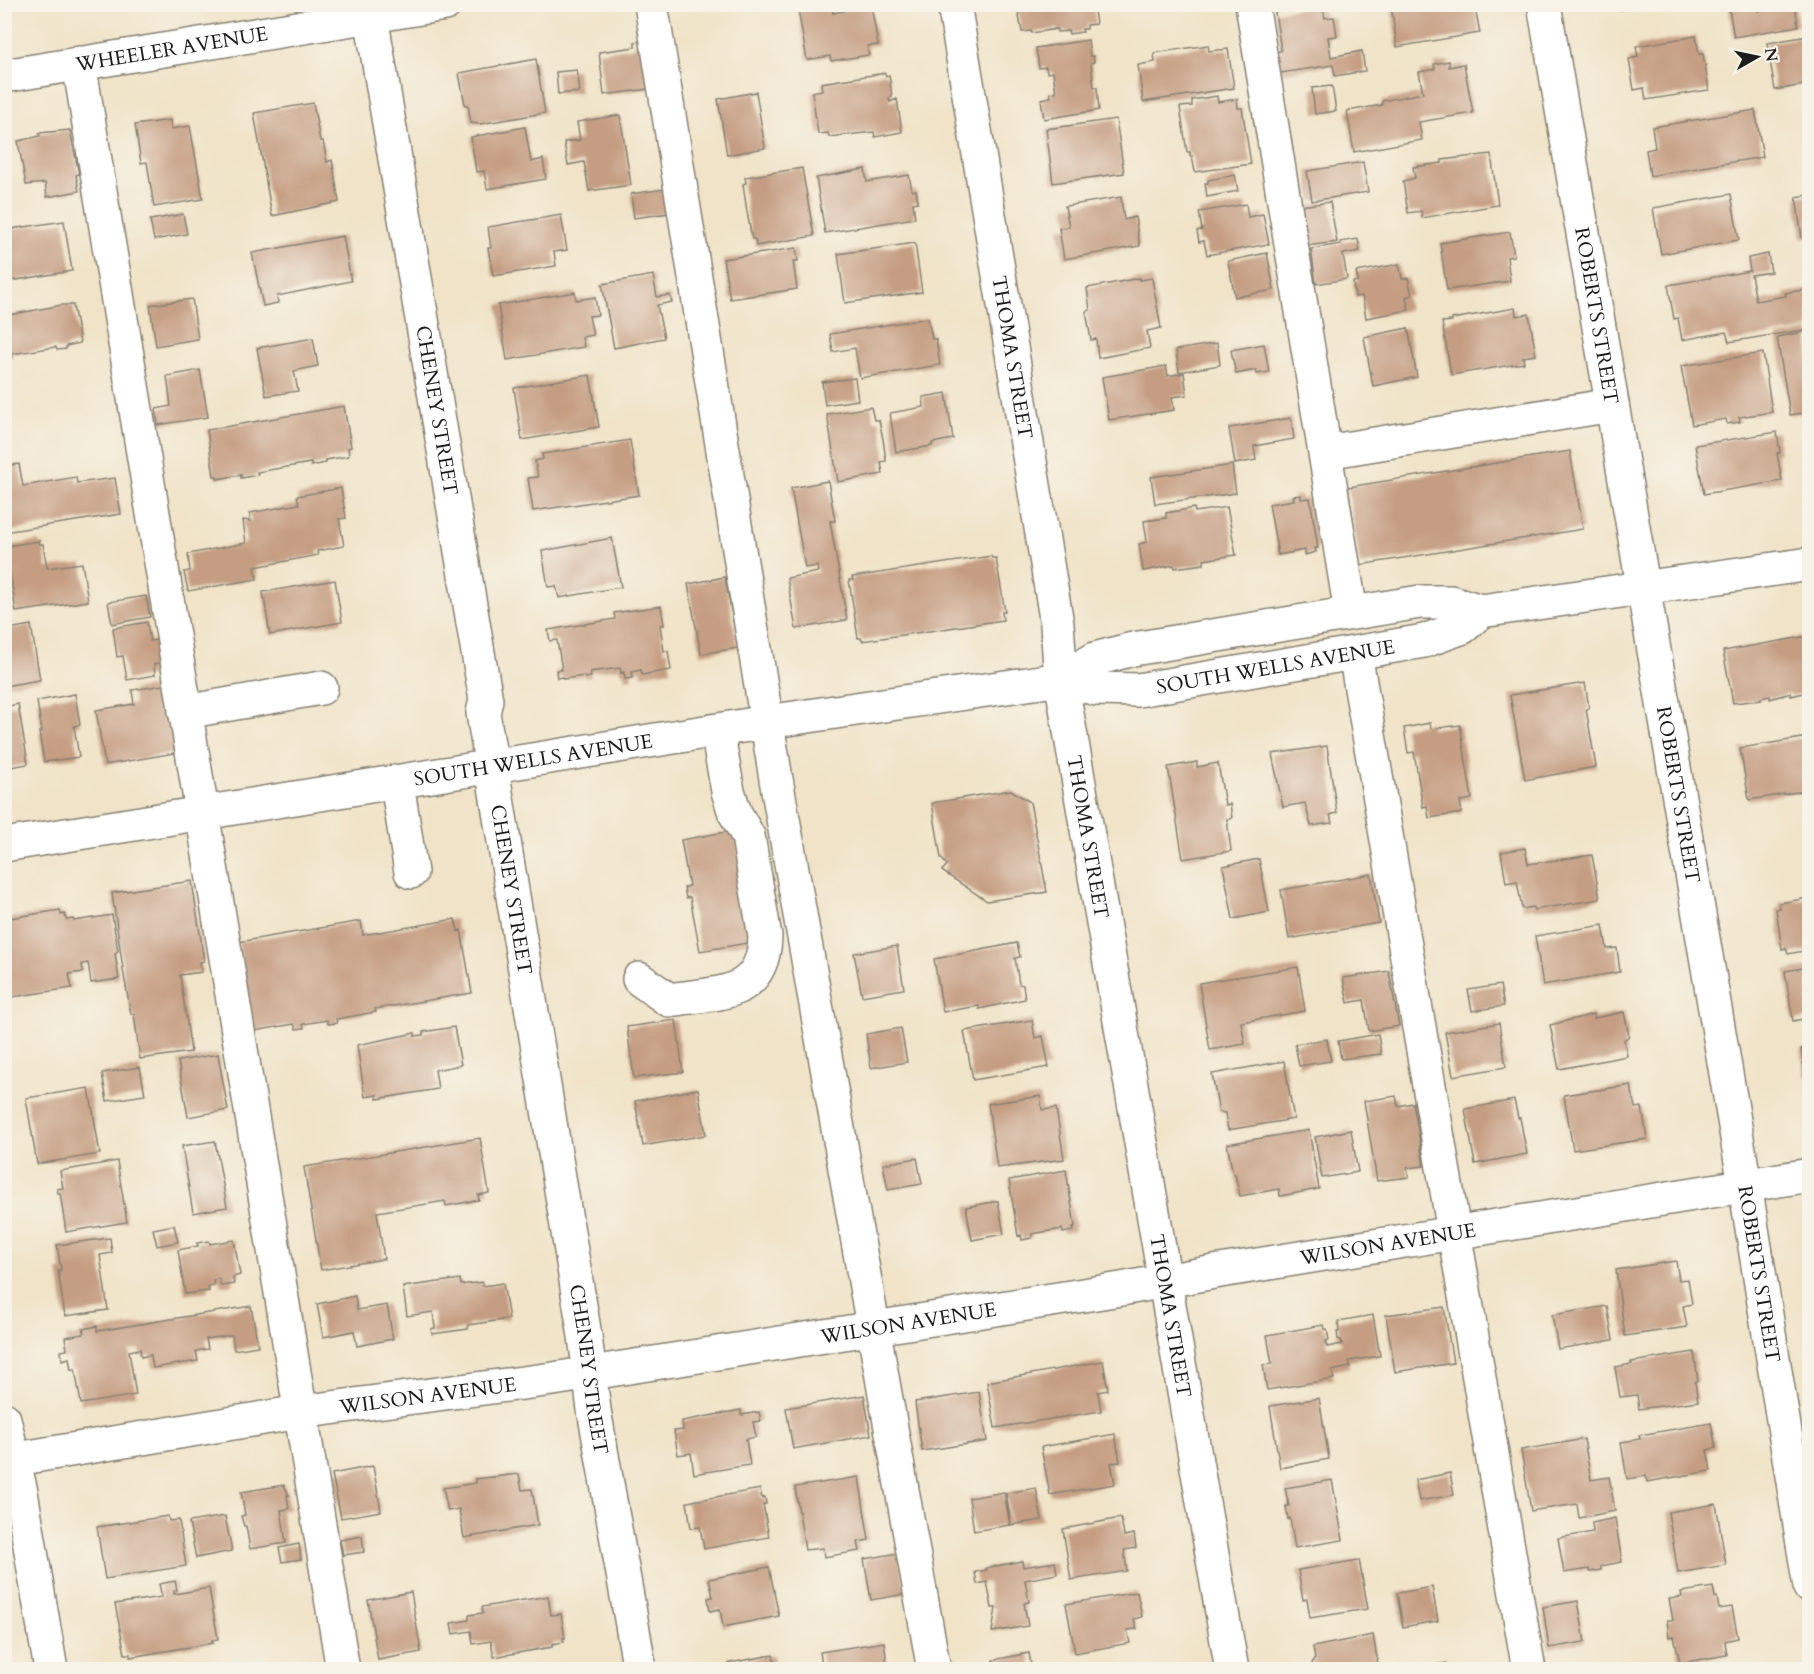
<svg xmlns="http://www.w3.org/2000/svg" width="1814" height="1674" viewBox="0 0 1814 1674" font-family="Cardo,serif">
  <rect width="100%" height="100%" fill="#f7f3e8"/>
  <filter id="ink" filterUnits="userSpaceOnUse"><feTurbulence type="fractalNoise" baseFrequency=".0167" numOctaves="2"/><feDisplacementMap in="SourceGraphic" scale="12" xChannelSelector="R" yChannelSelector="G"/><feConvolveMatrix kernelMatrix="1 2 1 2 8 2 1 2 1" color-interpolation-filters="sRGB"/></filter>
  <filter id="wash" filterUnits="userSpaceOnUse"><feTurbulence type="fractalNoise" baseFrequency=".008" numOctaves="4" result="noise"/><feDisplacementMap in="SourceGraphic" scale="24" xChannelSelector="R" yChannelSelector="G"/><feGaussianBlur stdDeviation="1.35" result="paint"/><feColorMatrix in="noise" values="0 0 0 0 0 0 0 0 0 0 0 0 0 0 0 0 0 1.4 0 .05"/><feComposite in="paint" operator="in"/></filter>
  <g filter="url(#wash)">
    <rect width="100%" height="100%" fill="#f0e3c8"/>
    <g id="blocks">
      <path fill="#c59d82" d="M822 4H832L833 13 844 11 843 4H871L878 45 867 46 869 55 831 61 830 56 807 60 798 9Z
        M1014 4H1093L1096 24 1087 25V29H1082L1083 32 1069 34 1068 31 1057 32V29L1032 33 1031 31 1022 32 1018 11 1016 12Z
        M1322 4 1325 18 1334 17 1337 36 1328 37 1331 57 1362 51 1365 71 1335 76 1333 65 1274 74 1270 53 1281 51 1275 12Z
        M1620 4H1645V6L1620 10Z
        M1728 4H1757L1758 11 1795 5 1798 26 1734 37Z
        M1391 5H1465L1466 9 1475 7 1480 33 1397 47Z
        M1696 36 1699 54H1703L1709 90 1646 100 1644 88 1634 90 1629 59 1638 57 1636 46Z
        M1809 36V84L1775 90 1767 43Z
        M646 40 656 88 604 95 599 52 635 47V42Z
        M1088 40 1090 56H1093L1094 62 1091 63 1094 87H1097L1099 110 1044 119 1041 99 1051 97 1050 93 1056 92 1053 72 1047 73 1046 67 1039 68 1036 48Z
        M1208 45 1209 51 1228 49 1234 88 1143 102 1138 65 1155 62 1154 53Z
        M536 59 545 113 480 124 471 123 468 105H465L459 73Z
        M1449 61V67L1464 64 1473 113 1419 122 1422 140 1354 152 1347 111 1382 105V101L1423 93 1419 72 1435 69 1434 64Z
        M577 70 580 92 558 94 556 72Z
        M885 73 886 76 889 75 892 97 889 98 890 102 897 99 902 132 875 137 874 132 829 137 828 133 818 134 812 92 822 90 821 83Z
        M1332 86 1336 111 1315 114 1312 88Z
        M756 92 765 148 727 155 718 99Z
        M1217 96 1218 102 1237 99 1238 108H1242L1251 164 1195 172 1192 156H1190V152H1187L1180 107 1192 106V100Z
        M313 103 320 141H323L327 162 332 160 339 202 272 216 254 113Z
        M1755 110 1763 157 1650 176 1646 150 1655 148 1652 127Z
        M620 115 631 185 589 191 584 162 568 165 564 142 580 140 577 122Z
        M1116 119 1124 173 1053 183 1046 129Z
        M170 120 171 129 190 126 203 199 154 207 147 162 141 163 135 125Z
        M525 127 531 162 543 159 546 179 487 189 484 171 476 172 471 137Z
        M70 130 79 174 76 175 79 191 47 197 45 183 26 185 18 141 40 136 39 133Z
        M1491 154 1498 205 1422 218 1421 211 1408 213 1403 181 1415 178 1413 167 1442 163V160Z
        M1363 162 1368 192 1312 201 1307 171Z
        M802 168 814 236 756 246 755 239H752L747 212 743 184 746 183 745 177Z
        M865 169 867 182 909 175 912 191 916 190 918 202 913 203 915 218 825 233 816 178Z
        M1235 175 1238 191 1207 197 1205 183H1208V180Z
        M665 189 669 213 634 218 631 194Z
        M1731 194 1739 240 1661 254 1653 208Z
        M1809 195V237L1802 238 1796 197Z
        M1121 197 1124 220 1135 217 1140 246 1064 259 1059 228 1069 227 1065 206Z
        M1330 202 1337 242 1306 246 1300 206Z
        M1246 204 1248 217 1263 214 1269 244 1207 255 1204 241 1199 242 1197 231 1202 230 1199 212Z
        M183 214 187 234 154 240 150 220Z
        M561 215 567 250 554 252 556 266 493 276 488 248H491L488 227Z
        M64 221 72 271 4 282V230Z
        M1510 232 1514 256 1507 257 1510 281 1447 290 1440 243Z
        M343 236 351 281 277 296 278 303 263 306 252 253Z
        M1358 239 1360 251 1343 254 1347 279 1316 284 1311 249 1341 244 1340 242Z
        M915 243 922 292 845 303 838 254Z
        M796 248 798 261H793L797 289 730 299 723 259Z
        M1267 253 1274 290 1235 297 1228 261Z
        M1768 254 1771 272 1751 275 1756 301 1786 296 1785 293 1809 289V329L1729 342 1726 332 1682 340 1678 318 1674 319 1668 285 1750 271 1748 258Z
        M1399 264 1402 279 1408 278 1412 295 1406 297 1409 310 1366 318 1362 296 1355 297 1353 282 1358 281 1356 272Z
        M653 275 657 297 670 295 672 302 657 305 664 338 614 348 602 284Z
        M1140 278V280L1152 278 1161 328 1147 331 1150 348 1098 358 1096 339 1091 340 1086 311 1090 310 1087 288Z
        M575 292 576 300 595 297 598 315 589 316 593 335 582 337 584 347 507 360 498 305Z
        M192 299 198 339 156 346 150 305Z
        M62 305H73L80 343 66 346V349L57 350 56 347 11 354 12 358 4 359V316Z
        M1515 308 1516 316 1529 314 1536 355 1523 357 1524 363 1451 375 1442 322 1452 321V319Z
        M928 318 932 339H936L940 365 860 378 855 348 833 352 830 334Z
        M1408 328 1417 377 1373 386 1364 337Z
        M1809 331V412L1790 415 1777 337Z
        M313 338 318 366 294 371 298 391 266 396 257 348Z
        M1217 343 1220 365 1179 372 1176 350Z
        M1264 344 1269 372 1257 374 1256 370 1236 374 1231 350Z
        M1763 353 1772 412 1739 417 1740 422 1727 424 1726 419 1692 425 1681 366Z
        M1166 366 1168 376 1184 373 1187 395 1172 397 1174 410 1109 420 1102 377Z
        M200 370 208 417 158 425 156 409 171 406 167 376Z
        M590 375 599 427 522 440 514 388Z
        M855 378 858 400 825 405 822 382Z
        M946 393 953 439 932 443V446L896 452 890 413 924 407 923 397Z
        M344 406 351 447 348 448 349 456 326 460V463L311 466V463L257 472 258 475 241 478V475L217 479V476H214L207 430Z
        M871 407 874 420H879L883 439 886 461 881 462 883 474 838 482 827 414Z
        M1291 418 1294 439 1254 446 1256 460 1235 464 1229 428Z
        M1777 432 1780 453H1777L1782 481 1704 494 1695 445Z
        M630 440 639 495 533 511 528 478 538 477 535 461 543 459 542 454Z
        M1570 451 1583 529 1360 565 1348 487Z
        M19 464 23 486 76 477 77 483 115 478 121 514 4 532V466Z
        M1232 465 1236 493 1155 504 1151 477Z
        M828 481 835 521H830L847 620 796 629 787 578 818 572 817 566 805 568 791 488Z
        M341 488 346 518 339 519 344 546 317 551 318 555 255 567 257 579 188 591 184 572 190 571 188 554 246 543 243 520 251 521 249 513 299 504 297 496Z
        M1301 495V499L1310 498 1318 548H1315L1316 552 1305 555V550L1278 555 1269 504 1294 500 1293 496Z
        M1227 507 1236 555 1204 560V564L1175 568 1174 565 1143 571 1139 544 1147 542 1144 521 1166 518V513L1194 508 1195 512Z
        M612 538 621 587 559 598 556 586 548 587 542 551Z
        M39 541V544H43L47 568 82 563 88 601 16 612 6 546Z
        M991 556 992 558H996L1005 612H1002L1003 620 862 641 861 638H858L849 580H853L852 577Z
        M725 577 738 648 701 654 688 584Z
        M335 580 342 622 270 635 263 592Z
        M146 596 150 617 112 624 108 602Z
        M661 606 664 625H660L664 651H668L671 670 642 675 641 670 632 672V678L625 679 624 672 621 673 620 668 590 672 591 677 585 678 584 676 563 679 562 677 557 678 556 670H562L557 640 550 641 548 630 615 619 614 613Z
        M147 622 150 641 158 640 162 662 154 664 155 675 127 680 123 656 117 657 113 628Z
        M31 625 40 680 4 686V630Z
        M1809 636V690L1803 691 1804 693 1791 696 1790 693 1770 699V696L1761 698V700L1733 703 1723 651Z
        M1585 683 1589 708 1586 709 1596 767 1525 780 1510 695Z
        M169 684 181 752 105 765 96 710 134 704 132 690Z
        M75 694 80 725 74 726 79 757 44 762 39 732H42L37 701Z
        M18 704 28 764 4 768V707Z
        M1430 723 1431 729 1460 725 1472 799 1460 801 1462 813 1429 818 1427 806 1423 807 1414 752 1408 753 1404 728Z
        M1809 737V790L1749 800 1740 748Z
        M1327 746 1337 813 1330 815 1332 823 1311 826 1305 803 1283 807 1272 754Z
        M1197 762V767L1218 763 1225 805 1230 804 1232 818 1227 819 1231 851 1183 859 1168 767Z
        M1011 790 1030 802 1047 892 987 901 942 871 947 865 941 858 932 803Z
        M736 830 754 942 700 951 690 897 686 898 684 888 689 886 681 840Z
        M1525 848 1528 864 1592 855 1600 899 1534 910 1533 907 1522 909 1517 881 1506 883 1501 852Z
        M1259 859 1269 912 1233 919 1223 866Z
        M1371 874 1379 923 1289 939 1281 890Z
        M192 881 204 961 200 962 202 972 180 975 191 1052 140 1059 134 1014H131L124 976 112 893Z
        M1809 898V950L1788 954 1786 948 1782 949 1776 909 1780 908 1779 903Z
        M60 910 61 915 65 914 66 920 73 919 74 921 112 915 118 951 115 953 119 979 91 983 88 963 82 964 83 972 69 974 72 988 6 998 4 987V919Z
        M455 919 458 931 461 930 472 993 375 1009 376 1012 336 1019 337 1023 328 1024 327 1020 303 1024 304 1028 296 1029 294 1024 254 1031 238 942 361 921 363 935Z
        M1603 925 1607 949 1617 948 1620 972 1543 985 1535 936Z
        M1017 943 1020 957 1015 958 1019 984 1023 985 1025 999 979 1009V1006L943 1012 934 959Z
        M897 946 904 989 862 996 854 953Z
        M1298 967 1305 1011 1241 1022 1245 1044 1210 1050 1199 983Z
        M1809 967V1018L1793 1021 1785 971Z
        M1389 971 1399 1026 1369 1031 1364 1000 1348 1003 1343 978Z
        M1500 985 1504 1006 1472 1011 1468 990Z
        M1624 1012 1629 1036 1624 1040 1627 1056 1559 1069 1550 1025 1594 1014V1018Z
        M676 1020 683 1072 634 1078 627 1027Z
        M1032 1020 1035 1038 1043 1036 1049 1067 973 1080 964 1031Z
        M1499 1023 1506 1067 1453 1076 1445 1032Z
        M454 1027 461 1065 435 1070 438 1089 377 1099V1095L365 1097 357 1045 415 1033V1036L423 1035V1032Z
        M901 1028 907 1062 871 1068 866 1034Z
        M1378 1034 1381 1054 1341 1059 1338 1041Z
        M1327 1039 1331 1061 1299 1066 1295 1044Z
        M1809 1048V1075L1805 1076 1801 1049Z
        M218 1054 228 1110 188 1117 178 1061Z
        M1284 1061 1294 1119 1228 1130 1225 1113 1219 1112 1212 1074Z
        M140 1067 145 1095 107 1101 102 1073Z
        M1631 1085 1635 1108 1642 1107 1647 1139 1573 1150 1564 1095Z
        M89 1088 100 1154 37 1164 26 1098Z
        M698 1089 706 1135 643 1146 635 1101Z
        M1040 1096 1042 1110 1056 1108 1064 1159 997 1168 988 1104Z
        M1396 1096 1398 1106 1413 1103 1424 1166 1407 1168 1409 1177 1377 1181 1364 1101Z
        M1514 1100 1518 1118H1520L1527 1154 1475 1164 1465 1109Z
        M1309 1130 1319 1189 1280 1196 1279 1189 1240 1196 1235 1174H1233L1227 1144Z
        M1351 1130 1358 1172 1322 1178 1315 1137Z
        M480 1138 489 1193 478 1195 479 1200 446 1206 445 1201 377 1212 384 1259 321 1270 304 1167Z
        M215 1141 227 1207 193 1213 182 1146Z
        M917 1158 922 1184 888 1190 883 1164Z
        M117 1161 127 1222 66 1232 60 1193H58L57 1189 63 1188 60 1171Z
        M1066 1170 1075 1227H1073L1074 1231 1063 1233 1062 1229 1032 1234V1238L1022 1240 1021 1235 1018 1236 1009 1180Z
        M998 1201 1004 1234 972 1240 966 1207Z
        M174 1225 178 1242 157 1246 153 1229Z
        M110 1238 112 1253 100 1255 108 1310 65 1316 58 1270H61L57 1245Z
        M234 1240 240 1275 233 1277 234 1284 221 1286 219 1279 213 1280 214 1285 208 1286 209 1291 185 1294 178 1250 198 1246 197 1243 209 1241 210 1244Z
        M1676 1261 1679 1280 1688 1279 1692 1304 1683 1306 1687 1327 1625 1336 1616 1270Z
        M460 1279 461 1285 482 1282 483 1286 503 1283 509 1319 468 1325V1329L432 1334 431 1329 435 1328 433 1312 407 1316 403 1287Z
        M355 1296 357 1310 387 1305 393 1339 357 1346 354 1331 323 1337 317 1304Z
        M251 1306 258 1346 234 1350 232 1335 206 1339 208 1349 196 1351 198 1361 153 1368 151 1355 141 1357 140 1349 129 1351 136 1395 81 1404 75 1369 71 1370 69 1358 62 1360 61 1351 67 1350 65 1337 84 1334 83 1329 97 1326V1331Z
        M1607 1306 1613 1340 1558 1349 1552 1315Z
        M1444 1307 1453 1363 1395 1372 1386 1315Z
        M1373 1315 1380 1356 1349 1361 1350 1367 1332 1371 1334 1379 1267 1390 1263 1365 1272 1364 1267 1335 1323 1325 1324 1329H1327L1329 1340 1326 1341 1327 1347 1342 1344 1341 1340 1338 1339 1337 1332H1339L1338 1321Z
        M1694 1352 1698 1381 1695 1382 1698 1401 1639 1409 1637 1395 1620 1397 1615 1367 1632 1364 1631 1362Z
        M1103 1361 1108 1390 1098 1392 1101 1411 995 1428 987 1382Z
        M979 1392 987 1441 922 1451 915 1402Z
        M864 1395 871 1435 793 1449 786 1408Z
        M1319 1398 1329 1459 1280 1468 1270 1406Z
        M741 1410V1415L759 1412 761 1421 753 1422 756 1437 746 1439 750 1465 694 1474 691 1453 678 1455 674 1431 683 1430 682 1421Z
        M1711 1423 1716 1448 1707 1450 1711 1471 1647 1482 1646 1476 1627 1479 1621 1442 1640 1439 1639 1435Z
        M1115 1434 1120 1462 1111 1463 1115 1484 1050 1495 1041 1447Z
        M1584 1439 1591 1480 1609 1477 1615 1511 1579 1518 1577 1504 1531 1511 1521 1450Z
        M373 1466 381 1511 341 1518 332 1474Z
        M1450 1473 1454 1495 1419 1501 1415 1480Z
        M519 1474 522 1490 532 1489 538 1525 464 1538 459 1509 448 1511 443 1488 476 1483 475 1479Z
        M859 1477 869 1540 858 1542 860 1551 824 1557 823 1548 805 1550 795 1487Z
        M1332 1480 1343 1540 1295 1548 1290 1518 1288 1519 1286 1506H1289L1285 1488Z
        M284 1485 289 1495H287L289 1509 281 1510 286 1543 250 1549 246 1526H244L241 1516 245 1515 241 1492Z
        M1036 1488 1042 1520 1011 1525 1006 1493Z
        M760 1489 762 1498 765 1497 766 1504H763L769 1537 704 1549 700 1527 691 1528 687 1502Z
        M1004 1492 1010 1525 974 1531 969 1498Z
        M1716 1504 1726 1565 1678 1573 1668 1512Z
        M168 1516 169 1521 179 1520 186 1566 105 1579 97 1527Z
        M225 1516 232 1551 196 1558 189 1522Z
        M1121 1518 1124 1536 1134 1534 1136 1548 1124 1550 1127 1571 1071 1580 1063 1529Z
        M1615 1518 1622 1562 1601 1566V1570L1590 1572 1589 1569 1564 1573 1558 1538 1593 1532 1592 1523Z
        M362 1536 364 1552 343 1555 340 1540Z
        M299 1544 301 1559 282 1562 279 1548Z
        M898 1553 906 1594 871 1600 864 1559Z
        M1359 1560 1368 1609 1310 1618 1307 1599 1303 1600 1298 1570Z
        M1022 1561 1023 1567 1055 1562 1057 1574 1025 1580 1029 1602 1024 1603 1028 1626 992 1632 996 1608H992L987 1582 977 1584 975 1572 987 1570 986 1568Z
        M769 1567 779 1616 723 1627 720 1609 710 1611 708 1598 713 1597 709 1579Z
        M175 1581 177 1590 174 1591V1594L209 1588 218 1639 212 1640 213 1643 130 1657V1654H125L115 1604 162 1597 159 1584Z
        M1432 1587 1438 1621 1403 1627 1397 1593Z
        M1713 1587 1715 1597H1717L1719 1609 1732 1607 1738 1638 1725 1641 1727 1655 1680 1663 1674 1636 1669 1637 1667 1620H1673L1669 1599 1682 1597 1681 1592Z
        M411 1592 421 1652 378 1660 368 1600Z
        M1137 1592 1142 1617 1134 1619 1137 1629 1127 1630 1130 1643 1075 1653 1066 1604Z
        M548 1596 551 1615 561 1614 565 1638H563L564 1642 552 1644V1647L494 1657 491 1641 473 1644 471 1631 453 1634 451 1623 469 1620V1615L483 1613 482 1607Z
        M1578 1601 1585 1642 1549 1648 1543 1607Z
        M1373 1635 1379 1670H1314L1312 1663 1315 1659 1313 1647Z
        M884 1642 888 1670H823L820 1652Z
        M1029 1653 1032 1670H995L993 1660Z
        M773 1655 776 1670H730L729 1663Z
        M1446 1663 1447 1670H1414V1668Z
        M324 1664 325 1670H299L298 1668Z"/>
    </g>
  </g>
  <g filter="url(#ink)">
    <use href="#blocks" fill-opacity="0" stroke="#868072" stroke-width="1.5"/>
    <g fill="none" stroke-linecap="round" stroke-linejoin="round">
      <defs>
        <g id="minor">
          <path id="s1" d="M369 4 486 700 483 713 585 1336 594 1410 640 1670"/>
          <path d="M651 4 776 779 934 1670"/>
          <path id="s2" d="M954 4 1057 624 1061 679 1232 1670"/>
          <path d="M1252 4 1351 613"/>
          <path id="s3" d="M1544 4 1745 1185 1810 1587"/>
          <path d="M79 63 343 1670"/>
          <path id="s4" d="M4 76 445 4"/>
          <path d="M1326 452 1612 405"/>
          <path d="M1355 653 1529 1670"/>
          <path d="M185 712 321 688"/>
          <path d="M397 783 411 872"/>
          <path d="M639 979 669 1000C716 992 763 999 765 937L748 836 735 813 728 791 717 731"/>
          <path d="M4 1419 21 1492 51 1670"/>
          <path id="s5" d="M4 1461 300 1412 553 1379 1121 1289 1220 1271 1810 1175"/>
        </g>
        <g id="major">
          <path id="s6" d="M1061 679 1096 689 1138 690 1424 641 1463 627 1481 611"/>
          <path id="s7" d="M4 845 767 722 1061 679 1095 659 1133 649 1420 602H1451L1481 611 1810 564"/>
        </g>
      </defs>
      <use href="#minor" stroke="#868072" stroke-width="36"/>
      <use href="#major" stroke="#868072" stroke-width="36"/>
      <use href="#minor" stroke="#fff" stroke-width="33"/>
      <use href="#major" stroke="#fff" stroke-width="33"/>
    </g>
  </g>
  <g text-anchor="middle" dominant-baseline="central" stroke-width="4.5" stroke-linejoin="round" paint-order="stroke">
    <g font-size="20" fill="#1c1c1c" stroke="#f7f3e8">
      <text stroke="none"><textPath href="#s4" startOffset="170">WHEELER AVENUE</textPath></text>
      <text stroke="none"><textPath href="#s3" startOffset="316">ROBERTS STREET</textPath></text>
      <text stroke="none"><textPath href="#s2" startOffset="358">THOMA STREET</textPath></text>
      <text stroke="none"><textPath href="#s1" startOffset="412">CHENEY STREET</textPath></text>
      <text stroke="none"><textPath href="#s6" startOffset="218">SOUTH WELLS AVENUE</textPath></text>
      <text stroke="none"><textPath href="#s7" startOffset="536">SOUTH WELLS AVENUE</textPath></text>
      <text stroke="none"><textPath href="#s3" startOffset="802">ROBERTS STREET</textPath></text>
      <text stroke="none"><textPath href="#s2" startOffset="844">THOMA STREET</textPath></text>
      <text stroke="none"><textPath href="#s1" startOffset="898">CHENEY STREET</textPath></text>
      <text stroke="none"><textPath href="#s5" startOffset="1401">WILSON AVENUE</textPath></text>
      <text stroke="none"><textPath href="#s3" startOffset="1288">ROBERTS STREET</textPath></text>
      <text stroke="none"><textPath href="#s2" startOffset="1330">THOMA STREET</textPath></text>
      <text stroke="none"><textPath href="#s5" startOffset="915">WILSON AVENUE</textPath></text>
      <text stroke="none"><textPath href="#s1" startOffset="1384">CHENEY STREET</textPath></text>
      <text stroke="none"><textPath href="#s5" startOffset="429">WILSON AVENUE</textPath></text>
    </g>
  </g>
  <rect width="1814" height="1674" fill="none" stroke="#f7f3e8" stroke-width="24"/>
  <g transform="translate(1757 57) rotate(81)" stroke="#f7f3e8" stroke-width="4.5" paint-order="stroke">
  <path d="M0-4.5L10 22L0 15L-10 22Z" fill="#1c1c1c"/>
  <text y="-9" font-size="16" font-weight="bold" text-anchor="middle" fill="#1c1c1c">N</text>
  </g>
</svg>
